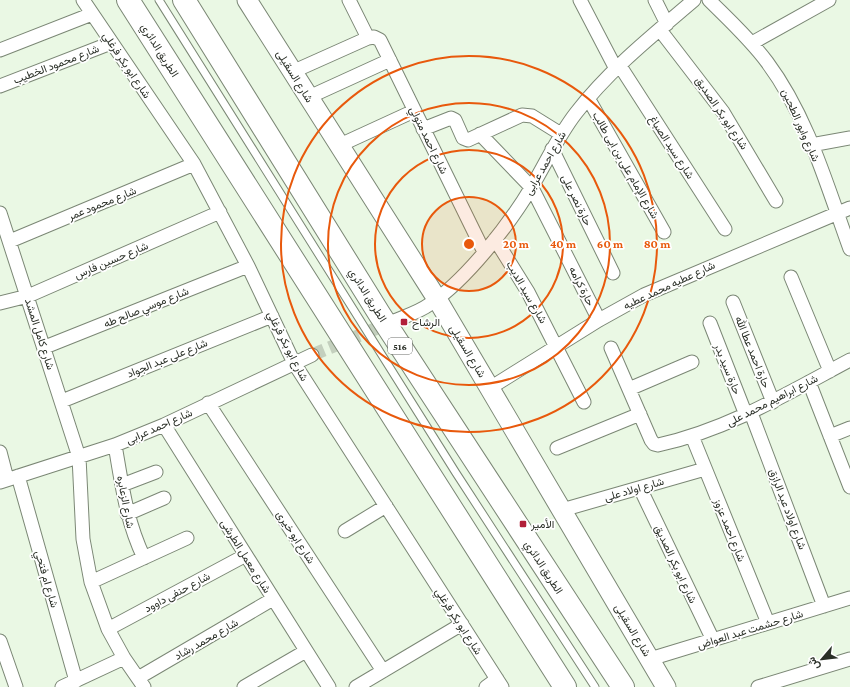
<svg xmlns="http://www.w3.org/2000/svg" width="850" height="687" viewBox="0 0 850 687" font-family="'Crimson Pro',Vazirmatn,serif">
  <rect width="100%" height="100%" fill="#eaf8e4"/>
  <g fill="none" stroke-linecap="round" stroke-linejoin="round">
    <path stroke="#c4d0be" stroke-width="13" stroke-dasharray="13 6" stroke-linecap="butt" d="M312 355 392 322"/>
    <defs>
      <path id="lane" d="M159 0 456 473 595 687"/>
      <path id="street" d="M83 0 194 164 248 266 294 363 502 687
        M349 0 368 38
        M580 0 616 69
        M655 0 667 24
        M709 0C729 20 750 39 767 62 808 117 827 186 850 249
        M660 30 723 112 776 201
        M752 43 829 0
        M0 50 92 14
        M620 66 725 229
        M292 72 368 38 374 37 380 40 484 252
        M0 86 111 43
        M309 97 390 60
        M588 98 664 232
        M423 129 451 118 455 120 463 138 468 140 522 115 532 116 561 134
        M480 134 532 188 599 320
        M340 145 414 111
        M811 145 850 138
        M552 149 613 273
        M0 213 79 457 83 539 91 582 108 629 124 658 144 687
        M495 239 528 292 584 402
        M10 241 194 164
        M791 277 830 371
        M733 302 773 402
        M0 303 28 296 220 212
        M394 321C406 316 419 312 430 304 466 280 509 225 531 188 546 163 558 136 576 113 609 70 653 35 694 0
        M710 323 746 415
        M45 347 248 266
        M611 348 651 440 654 444 658 445C727 430 788 393 850 360
        M809 382 850 487
        M490 388 599 320 644 295 850 208
        M629 389 692 362
        M62 401 272 316
        M208 403 383 671
        M751 413 824 606
        M164 425 329 687
        M692 436 768 623
        M830 436 850 428
        M115 445C122 485 126 520 144 558
        M557 448 640 414
        M0 452 7 479
        M18 476 76 681
        M0 482 115 445 164 425 312 355
        M122 485 156 472
        M640 488 713 640
        M562 510 705 469
        M127 514 164 498
        M345 531 386 506
        M91 582 187 538
        M108 629 246 555
        M0 641 16 687
        M650 659 850 598
        M138 678 273 599
        M62 687 124 658
        M244 687 306 651
        M356 687 462 624
        M486 687 497 679
        M758 687 850 659"/>
      <path id="secondary" d="M247 0 437 299 666 687"/>
      <path id="highway" d="M128 0 565 687
        M184 0 380 315 623 687"/>
    </defs>
    <use href="#lane" stroke="#7b8775" stroke-width="9"/>
    <use href="#street" stroke="#7b8775" stroke-width="15"/>
    <use href="#secondary" stroke="#7b8775" stroke-width="21"/>
    <use href="#highway" stroke="#7b8775" stroke-width="24"/>
    <use href="#lane" stroke="#fff" stroke-width="7"/>
    <use href="#street" stroke="#fff" stroke-width="13"/>
    <use href="#secondary" stroke="#fff" stroke-width="19"/>
    <use href="#highway" stroke="#fff" stroke-width="22"/>
  </g>
  <circle cx="469" cy="244" r="47" fill="#e8590c" fill-opacity=".12"/>
  <g fill="none" stroke="#e8590c" stroke-width="2">
    <circle cx="469" cy="244" r="47"/>
    <circle cx="469" cy="244" r="94"/>
    <circle cx="469" cy="244" r="141"/>
    <circle cx="469" cy="244" r="188"/>
  </g>
  <g fill="#b21f39" stroke="#fff" stroke-width="1.5">
    <rect x="400" y="318" width="8" height="8" rx="2"/>
    <rect x="519" y="520" width="8" height="8" rx="2"/>
  </g>
  <g text-anchor="middle" dominant-baseline="central" stroke-width="3.5" stroke-linejoin="round" paint-order="stroke">
    <rect fill="#fff" stroke="#6a6d68" stroke-width="1" x="388" y="338" width="24" height="16" rx="3"/>
    <g font-size="10" font-weight="bold" fill="#2a2f27">
      <text x="400" y="346">516</text>
    </g>
    <g font-size="11" fill="#2a2f27" stroke="#fff">
      <text transform="translate(160 50) rotate(58)">الطريق الدائري</text>
      <text transform="translate(56 64) rotate(-21)">شارع محمود الخطيب</text>
      <text transform="translate(127 65) rotate(56)">شارع ابو بكر فرغلي</text>
      <text transform="translate(295 76) rotate(58)">شارع السقيلى</text>
      <text transform="translate(722 113) rotate(56)">شارع ابو بكر الصديق</text>
      <text transform="translate(801 125) rotate(66)">شارع وابور الطحين</text>
      <text transform="translate(429 140) rotate(64)">شارع احمد متولي</text>
      <text transform="translate(672 147) rotate(57)">شارع سيد الصباغ</text>
      <text transform="translate(545 163) rotate(-60)">شارع احمد عرابى</text>
      <text transform="translate(626 165) rotate(60)">شارع الإمام على بن ابى طالب</text>
      <text transform="translate(577 200) rotate(64)">حارة نصر على</text>
      <text transform="translate(102 203) rotate(-22)">شارع محمود عمر</text>
      <text transform="translate(111 260) rotate(-23)">شارع حسين فارس</text>
      <text transform="translate(669 285) rotate(-25)">شارع عطيه محمد عطيه</text>
      <text transform="translate(582 286) rotate(63)">حارة كرامه</text>
      <text transform="translate(527 292) rotate(60)">شارع سيد الديب</text>
      <text transform="translate(368 295) rotate(58)">الطريق الدائري</text>
      <text transform="translate(146 307) rotate(-22)">شارع موسي صالح طه</text>
      <text transform="translate(40 334) rotate(72)">شارع كامل المشد</text>
      <text transform="translate(288 346) rotate(63)">شارع ابو بكر فرغلي</text>
      <text transform="translate(468 351) rotate(59)">شارع السقيلى</text>
      <text transform="translate(753 352) rotate(68)">حارة احمد عطا الله</text>
      <text transform="translate(167 358) rotate(-22)">شارع على عبد الجواد</text>
      <text transform="translate(728 369) rotate(68)">حارة سيد بدر</text>
      <text transform="translate(772 400) rotate(-27)">شارع ابراهيم محمد على</text>
      <text transform="translate(159 426) rotate(-24)">شارع احمد عرابى</text>
      <text transform="translate(634 489) rotate(-16)">شارع اولاد على</text>
      <text transform="translate(126 502) rotate(79)">شارع الزعابره</text>
      <text transform="translate(788 509) rotate(69)">شارع اولاد عبد الرازق</text>
      <text transform="translate(730 530) rotate(68)">شارع احمد عزوز</text>
      <text transform="translate(296 537) rotate(57)">شارع ابو خيرى</text>
      <text transform="translate(246 556) rotate(58)">شارع معمل الطرشى</text>
      <text transform="translate(676 564) rotate(65)">شارع ابو بكر الصديق</text>
      <text transform="translate(544 567) rotate(57)">الطريق الدائري</text>
      <text transform="translate(47 579) rotate(74)">شارع ام فتحي</text>
      <text transform="translate(177 592) rotate(-28)">شارع حنفى داوود</text>
      <text transform="translate(459 621) rotate(57)">شارع ابو بكر فرغلي</text>
      <text transform="translate(750 629) rotate(-17)">شارع حشمت عبد العواض</text>
      <text transform="translate(633 630) rotate(59)">شارع السقيلى</text>
      <text transform="translate(206 639) rotate(-30)">شارع محمد رشاد</text>
    </g>
    <g font-size="11" fill="#2a2f27" stroke="#fff" text-anchor="start">
      <text x="412" y="322">الرشاح</text>
      <text x="531" y="524">الأمير</text>
    </g>
  </g>
  <circle cx="469" cy="244" r="6" fill="#e8590c" stroke="#fff" stroke-width="2"/>
  <g font-size="12" text-anchor="middle" font-weight="bold" fill="#e8590c" stroke="#fff" stroke-width="3.5" stroke-linejoin="round" paint-order="stroke">
    <text x="516" y="248">20 m</text>
    <text x="563" y="248">40 m</text>
    <text x="610" y="248">60 m</text>
    <text x="657" y="248">80 m</text>
  </g>
  <g transform="translate(822 659) rotate(242)" stroke="#ffffff" stroke-width="3" paint-order="stroke">
  <path d="M0-3L7 15L0 10L-7 15Z" fill="#2a2f27"/>
  <text y="-6" font-size="11" font-weight="bold" text-anchor="middle" fill="#2a2f27">ش</text>
  </g>
</svg>
